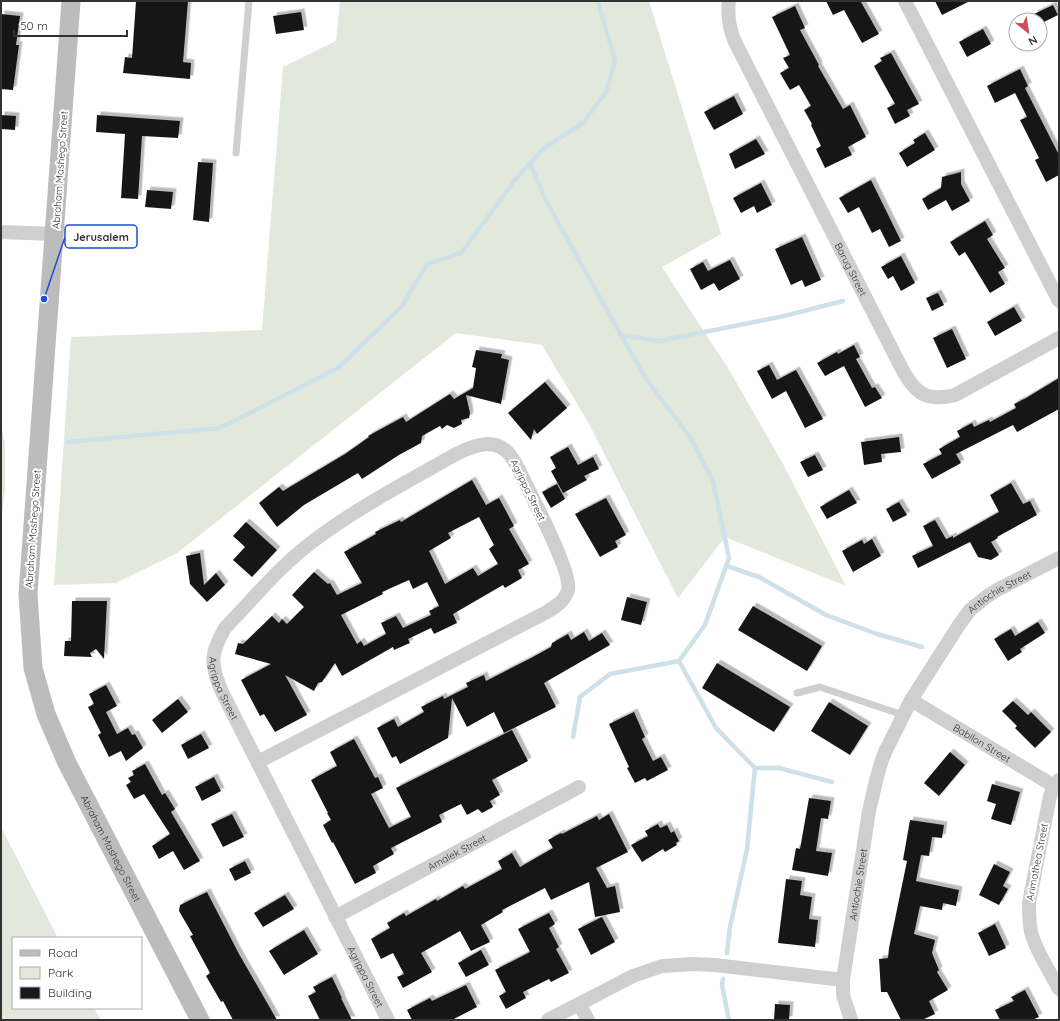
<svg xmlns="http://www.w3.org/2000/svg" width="1060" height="1021" viewBox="0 0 1060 1021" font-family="Quicksand,sans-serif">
  <defs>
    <filter id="shadow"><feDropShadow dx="3.5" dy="-3.5" stdDeviation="0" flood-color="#0004"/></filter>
  </defs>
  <rect width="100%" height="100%" fill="#fff"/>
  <path fill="#e3e8dc" d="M340 1H649L721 234 662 267 728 368 783 464 846 586 725 537 678 598 588 422 542 345 456 333 177 553 116 583 54 585 71 337 262 330 283 67 336 41Z
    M1 424 5 443V488L1 525Z
    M1 827 58 938H13V1008H94L101 1020H1Z"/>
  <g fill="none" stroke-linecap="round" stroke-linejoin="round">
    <path stroke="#cee0e8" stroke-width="4.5" d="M530 163 545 199 618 330 648 382 691 438 713 481 729 558 705 625 679 661 610 674 580 697 573 737
      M620 334 621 335 660 341 784 316 843 301
      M68 442 220 428 338 368 401 307 427 264 461 253 516 179 543 149 584 122 606 92 615 61 598 1
      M727 566 759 577 826 615 877 634 922 647
      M679 661 716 728 755 768H779L832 782
      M727 953 730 927 747 849 755 768
      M723 979 722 985 729 1020"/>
  </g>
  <path fill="#191919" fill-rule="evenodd" filter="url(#shadow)" d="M136 1H188L183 62 191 63 190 79 123 73 125 57 132 58Z
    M826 1H863L861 2 879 34 862 43 844 10 833 15Z
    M935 1H970L942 15Z
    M1053 5 1058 15 1040 24V20H1037L1034 14Z
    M795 6 805 28 800 30 819 65 818 66 843 109 850 105 866 137 848 147 852 155 825 168 816 149 821 146 811 125 812 124 804 110 811 106 799 85 790 90 780 73 789 68 783 58 790 55 772 17Z
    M301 12 304 30 276 34 273 16Z
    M1 14 20 16 16 45H19L13 90 1 89Z
    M983 29 991 44 967 57 959 42Z
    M891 53 919 104 907 110 910 116 895 124 887 108 895 104 874 66 882 61 880 58Z
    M1020 69 1028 86 1025 88 1059 155V175L1046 182 1035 160 1039 158 1020 120 1027 117 1015 93 995 103 987 86Z
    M734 96 743 114 714 130 704 112Z
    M1 115 16 116 15 130 1 129Z
    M97 115 180 121 178 138 142 136 138 199 121 198 125 134 96 132Z
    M925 133 935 150 907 167 899 153 915 143 913 140Z
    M756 139 765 154 735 169 729 154Z
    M198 162 213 163 209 222 193 220Z
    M961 172V184L970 201 952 211 946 200 928 210 922 199 941 188 942 177Z
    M871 180 901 241 889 247 880 229 872 233 859 207 848 213 839 198Z
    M761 183 772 205 757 213 754 206 741 213 733 198Z
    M147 190 173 192 171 209 145 207Z
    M985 221 993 235 987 239 1005 268 998 272 1005 284 990 293 965 252 959 256 950 242Z
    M802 237 821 280 805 287 802 280 791 285 775 249Z
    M901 256 915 283 901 291 893 276 888 279 881 267Z
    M730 260 740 279 719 291 714 283 701 290 690 269 703 262 708 271Z
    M938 293 944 305 932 311 926 298Z
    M1014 307 1022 321 995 336 987 322Z
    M952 329 966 359 947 368 933 338Z
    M854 345 860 357 856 359 872 388 875 387 882 398 865 407 844 366 825 376 817 363 837 352 838 354Z
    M476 350 502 354 501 358 509 360 501 404 466 395 470 413 469 418 461 420 462 424 454 428 447 425 442 429 440 426 422 436 421 443 399 455 362 479 358 473 304 505 277 527 259 503 279 487 283 491 345 454 369 437 368 436 403 417 406 422 450 394 454 399 473 388 476 368 472 367Z
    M769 365 777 380 796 370 823 419 805 428 786 391 772 399 757 371Z
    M1059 378V409L1017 432 1013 425 956 454 961 463 932 479 923 464 942 454 939 449 960 437 957 431 972 423 974 427 989 420 990 422 1016 408 1014 404 1026 398Z
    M545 382 567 408 537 434 534 429 531 440 508 413Z
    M899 437 901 452 881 454 882 462 864 465 861 442Z
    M568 447 578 465 593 457 599 469 584 476 587 480 563 493 551 471 556 468 550 457Z
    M815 455 823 470 808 477 800 462Z
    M472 480 486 505 499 498 514 526 509 529 529 564 518 570 522 578 505 588 503 585 453 614 457 623 434 634 431 628 408 639 410 643 394 650 393 647 342 676 335 663 322 682 318 683 314 691 285 675 307 715 275 732 264 714 260 716 241 680 271 664 235 654 238 643 243 644 272 616 279 623 282 619 287 624 304 607 292 595 314 572 328 584 330 583 337 595 362 583 344 552 376 534 375 532 400 520 401 522ZM479 517 494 545 489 549 498 564 478 576 473 568 445 584 429 551 451 538 448 533ZM409 580 413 589 427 582 439 606 429 611 431 615 403 628 396 616 381 623 386 634 364 646 361 641 357 644 341 615 383 594 382 592Z
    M1011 483 1023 504 1030 501 1037 515 997 537 998 538 991 542 999 555 991 560 978 557 970 542 918 568 912 556 933 546 923 526 935 520 946 539 953 536V538L999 512 990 495Z
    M557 484 565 499 551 508 542 492Z
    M849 490 857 503 827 519 820 507Z
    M606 498 626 535 615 541 618 547 600 557 575 514Z
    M899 502 907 515 893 522 886 509Z
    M246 522 277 550 252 577 233 560 245 547 233 536Z
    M872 539 881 556 853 572 842 551 862 540 864 544Z
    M200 553 204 585 216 573 225 585 207 602 190 584 186 556Z
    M627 597 647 602 641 625 621 620Z
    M72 601H107L104 659 96 649 90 653 92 657 64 656 65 641H71Z
    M753 606 822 646 807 671 738 630Z
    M1038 622 1045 633 1020 649 1022 652 1008 661 994 639 1011 629 1015 636Z
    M584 632 589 641 602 633 610 645 544 683 556 707 504 733 494 712 467 727 452 698 448 738 400 764 396 756 392 758 377 728 394 719 398 727 424 712 421 707 443 696 444 699 468 687 466 683 484 675 486 681 531 658 551 647 552 643 568 634 571 640Z
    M717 663 790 707 774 732 702 688Z
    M106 685 117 706 106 712 117 734 128 728 132 735 135 734 143 748 126 761 121 751 109 757 98 735 101 733 88 707 94 704 89 694Z
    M178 699 188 712 162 733 152 720Z
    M1013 701 1028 715 1031 712 1051 732 1035 748 1015 728 1017 726 1002 711Z
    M829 702 868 726 850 755 811 731Z
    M634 712 645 737 642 739 653 761 661 757 668 770 647 781 645 778 635 783 627 768 629 767 609 724Z
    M512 730 528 761 492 780 500 795 490 801 493 807 482 813 478 809 467 815 461 804 439 815 442 822 391 848 394 854 373 866 376 873 355 884 333 842 332 843 323 825 331 820 327 813H328L311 780 337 766 330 752 354 739 375 778 378 777 383 788 371 794 389 828 411 817 396 788Z
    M201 734 209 748 188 759 181 745Z
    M950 752 965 765 939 796 924 783Z
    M145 764 162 795 165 793 175 809 171 812 200 861 184 870 173 851 159 859 152 846 170 834 144 794 134 799 126 785 131 782 128 778 134 775 132 771Z
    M214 777 221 791 202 801 195 787Z
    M992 784 1020 792 1011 825 991 819 996 804 987 801Z
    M809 798 831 801 828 819 821 818 816 851 832 853 828 876 792 870 796 848 800 849Z
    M232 814 244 837 223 847 211 824Z
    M609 814 628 852 596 868 607 888 615 886 620 912 595 917 589 882 551 900 545 888 502 910 503 912 481 925 490 942 471 951 460 931 421 953 432 972 403 988 397 977 404 974 393 953 381 959 371 939 390 928 387 923 404 913 406 916 436 899 437 901 463 886 465 889 502 869 498 861 512 853 520 867 553 848 548 840 561 833 562 834 597 816 599 820Z
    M910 820 944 825 942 838 932 837 929 856 921 855 916 881 959 890 956 906 943 903 942 910 920 906 914 934 935 940 932 953 939 970 937 972 948 990 929 1001 935 1014 922 1020H901L887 992H881L879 959 888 958 889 948 907 861 903 860Z
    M658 824 660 828 667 825 671 833 674 831 679 841 676 843 677 845 665 852 663 849 642 862 631 845 648 836 645 831Z
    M245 861 251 873 235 881 229 869Z
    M994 864 1010 872 1003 886 1008 889 999 905 979 895Z
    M786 879 802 881 800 895 812 897 809 919 818 920 815 947 778 943Z
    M207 892 239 954 277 1020H233L223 1001 221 1002 206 976 210 973 190 936 193 935 179 911 180 905Z
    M285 895 294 909 263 927 254 913Z
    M549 913 555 924 549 928 559 947 556 949 569 973 551 982 549 979 523 992 526 998 506 1009 499 996 506 992 495 970 530 952 518 929Z
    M602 917 615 942 591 955 578 929Z
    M995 924 1006 948 989 956 978 933Z
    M304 930 318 954 284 975 269 951Z
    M481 950 489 965 466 977 458 963Z
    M332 977 342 998H341L352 1020H320L308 996 316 992 313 987Z
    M466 985 477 1007 452 1020H412L407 1010 430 998 432 1001Z
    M1025 990 1039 1017 1032 1020H1000L995 1010 1014 1001 1011 997Z
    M775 1004 790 1005 789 1020H774Z"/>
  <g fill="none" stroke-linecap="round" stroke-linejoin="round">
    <path stroke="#cfcfcf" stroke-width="7" d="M236 153 249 1
      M797 693 820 687 903 715"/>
    <g stroke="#cfcfcf" stroke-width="14">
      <path id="s1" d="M729 1C727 16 729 28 735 42L900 365C913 391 924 403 955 395L1059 338"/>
      <path d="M905 1 1059 301"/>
      <path d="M1 232 55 234"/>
      <path id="s2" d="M911 700 1054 786"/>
      <path id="s3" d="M258 762 545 613C555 607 565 601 568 590 573 573 528 489 518 468 516 464 513 459 510 455 496 437 475 445 458 453 409 481 358 507 312 542 280 566 253 599 225 628 210 654 210 664 222 692L388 1020"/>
      <path d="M1059 780 1054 786 1050 796 1029 903C1029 912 1029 922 1031 932 1035 949 1050 972 1059 989"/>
      <path id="s4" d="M335 917 579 787"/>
      <path d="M579 1004 588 1020"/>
      <path d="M548 1020 633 976 662 966 693 964 715 965 843 980"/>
      <path id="s5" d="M851 1020 843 995V980L869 811 876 781 881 763 885 752 911 700 959 625 970 610 986 597 997 590 1059 558"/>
    </g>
    <path stroke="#bcbcbc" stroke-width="19" id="s6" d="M71 1 28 594 33 668 46 714 67 763 200 1020"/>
  </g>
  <g text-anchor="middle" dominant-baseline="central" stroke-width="4" stroke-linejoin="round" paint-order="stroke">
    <g font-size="10" fill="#323232" stroke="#fff">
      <text transform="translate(60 170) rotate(-86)">Abraham Mashego Street</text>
      <text stroke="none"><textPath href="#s1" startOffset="297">Barug Street</textPath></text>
      <text transform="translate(528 490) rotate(64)">Agrippa Street</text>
      <text transform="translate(33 529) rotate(-86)">Abraham Mashego Street</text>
      <text stroke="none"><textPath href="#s5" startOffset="474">Antiochie Street</textPath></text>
      <text stroke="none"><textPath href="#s3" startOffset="920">Agrippa Street</textPath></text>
      <text stroke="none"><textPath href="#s2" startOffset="83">Babilon Street</textPath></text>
      <text stroke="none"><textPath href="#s6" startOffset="866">Abraham Mashego Street</textPath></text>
      <text stroke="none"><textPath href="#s4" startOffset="138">Amalek Street</textPath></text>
      <text transform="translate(1037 862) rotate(-79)">Arimathea Street</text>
      <text stroke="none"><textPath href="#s5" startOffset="138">Antiochie Street</textPath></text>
      <text stroke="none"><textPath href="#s3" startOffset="1242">Agrippa Street</textPath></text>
    </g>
  </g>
  <path fill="none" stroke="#1d4ed8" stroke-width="1.5" d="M44 299L65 237"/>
  <circle fill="#1d4ed8" stroke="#fff" stroke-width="1.5" cx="44" cy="299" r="4"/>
  <rect fill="#fff" stroke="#1d4ed8" stroke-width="1.5" x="65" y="225" width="72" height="23" rx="4"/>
  <g font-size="11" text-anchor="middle" font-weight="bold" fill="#323232">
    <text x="101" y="241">Jerusalem</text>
  </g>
  <rect width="1060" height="1021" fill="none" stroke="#323232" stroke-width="4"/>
  <rect x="12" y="937" width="130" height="72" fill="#ffffff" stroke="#adadad"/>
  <rect x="20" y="950" width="20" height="6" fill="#bcbcbc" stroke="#adadad"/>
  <text x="48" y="957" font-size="12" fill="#323232">Road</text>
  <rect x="20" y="967" width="20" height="12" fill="#e3e8dc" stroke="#adadad"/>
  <text x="48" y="977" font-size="12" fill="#323232">Park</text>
  <rect x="20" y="987" width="20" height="12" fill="#191919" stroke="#adadad"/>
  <text x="48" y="997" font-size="12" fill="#323232">Building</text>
  <g transform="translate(1028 32) rotate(150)"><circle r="19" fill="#ffffff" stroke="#adadad"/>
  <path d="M0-3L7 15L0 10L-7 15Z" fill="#d24b5d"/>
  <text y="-6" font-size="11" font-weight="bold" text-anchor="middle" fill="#323232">N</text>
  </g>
  <path d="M14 30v6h113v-6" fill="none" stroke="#323232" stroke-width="2"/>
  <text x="20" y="30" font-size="12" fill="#323232" stroke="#ffffff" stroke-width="3" paint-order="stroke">50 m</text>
</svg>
